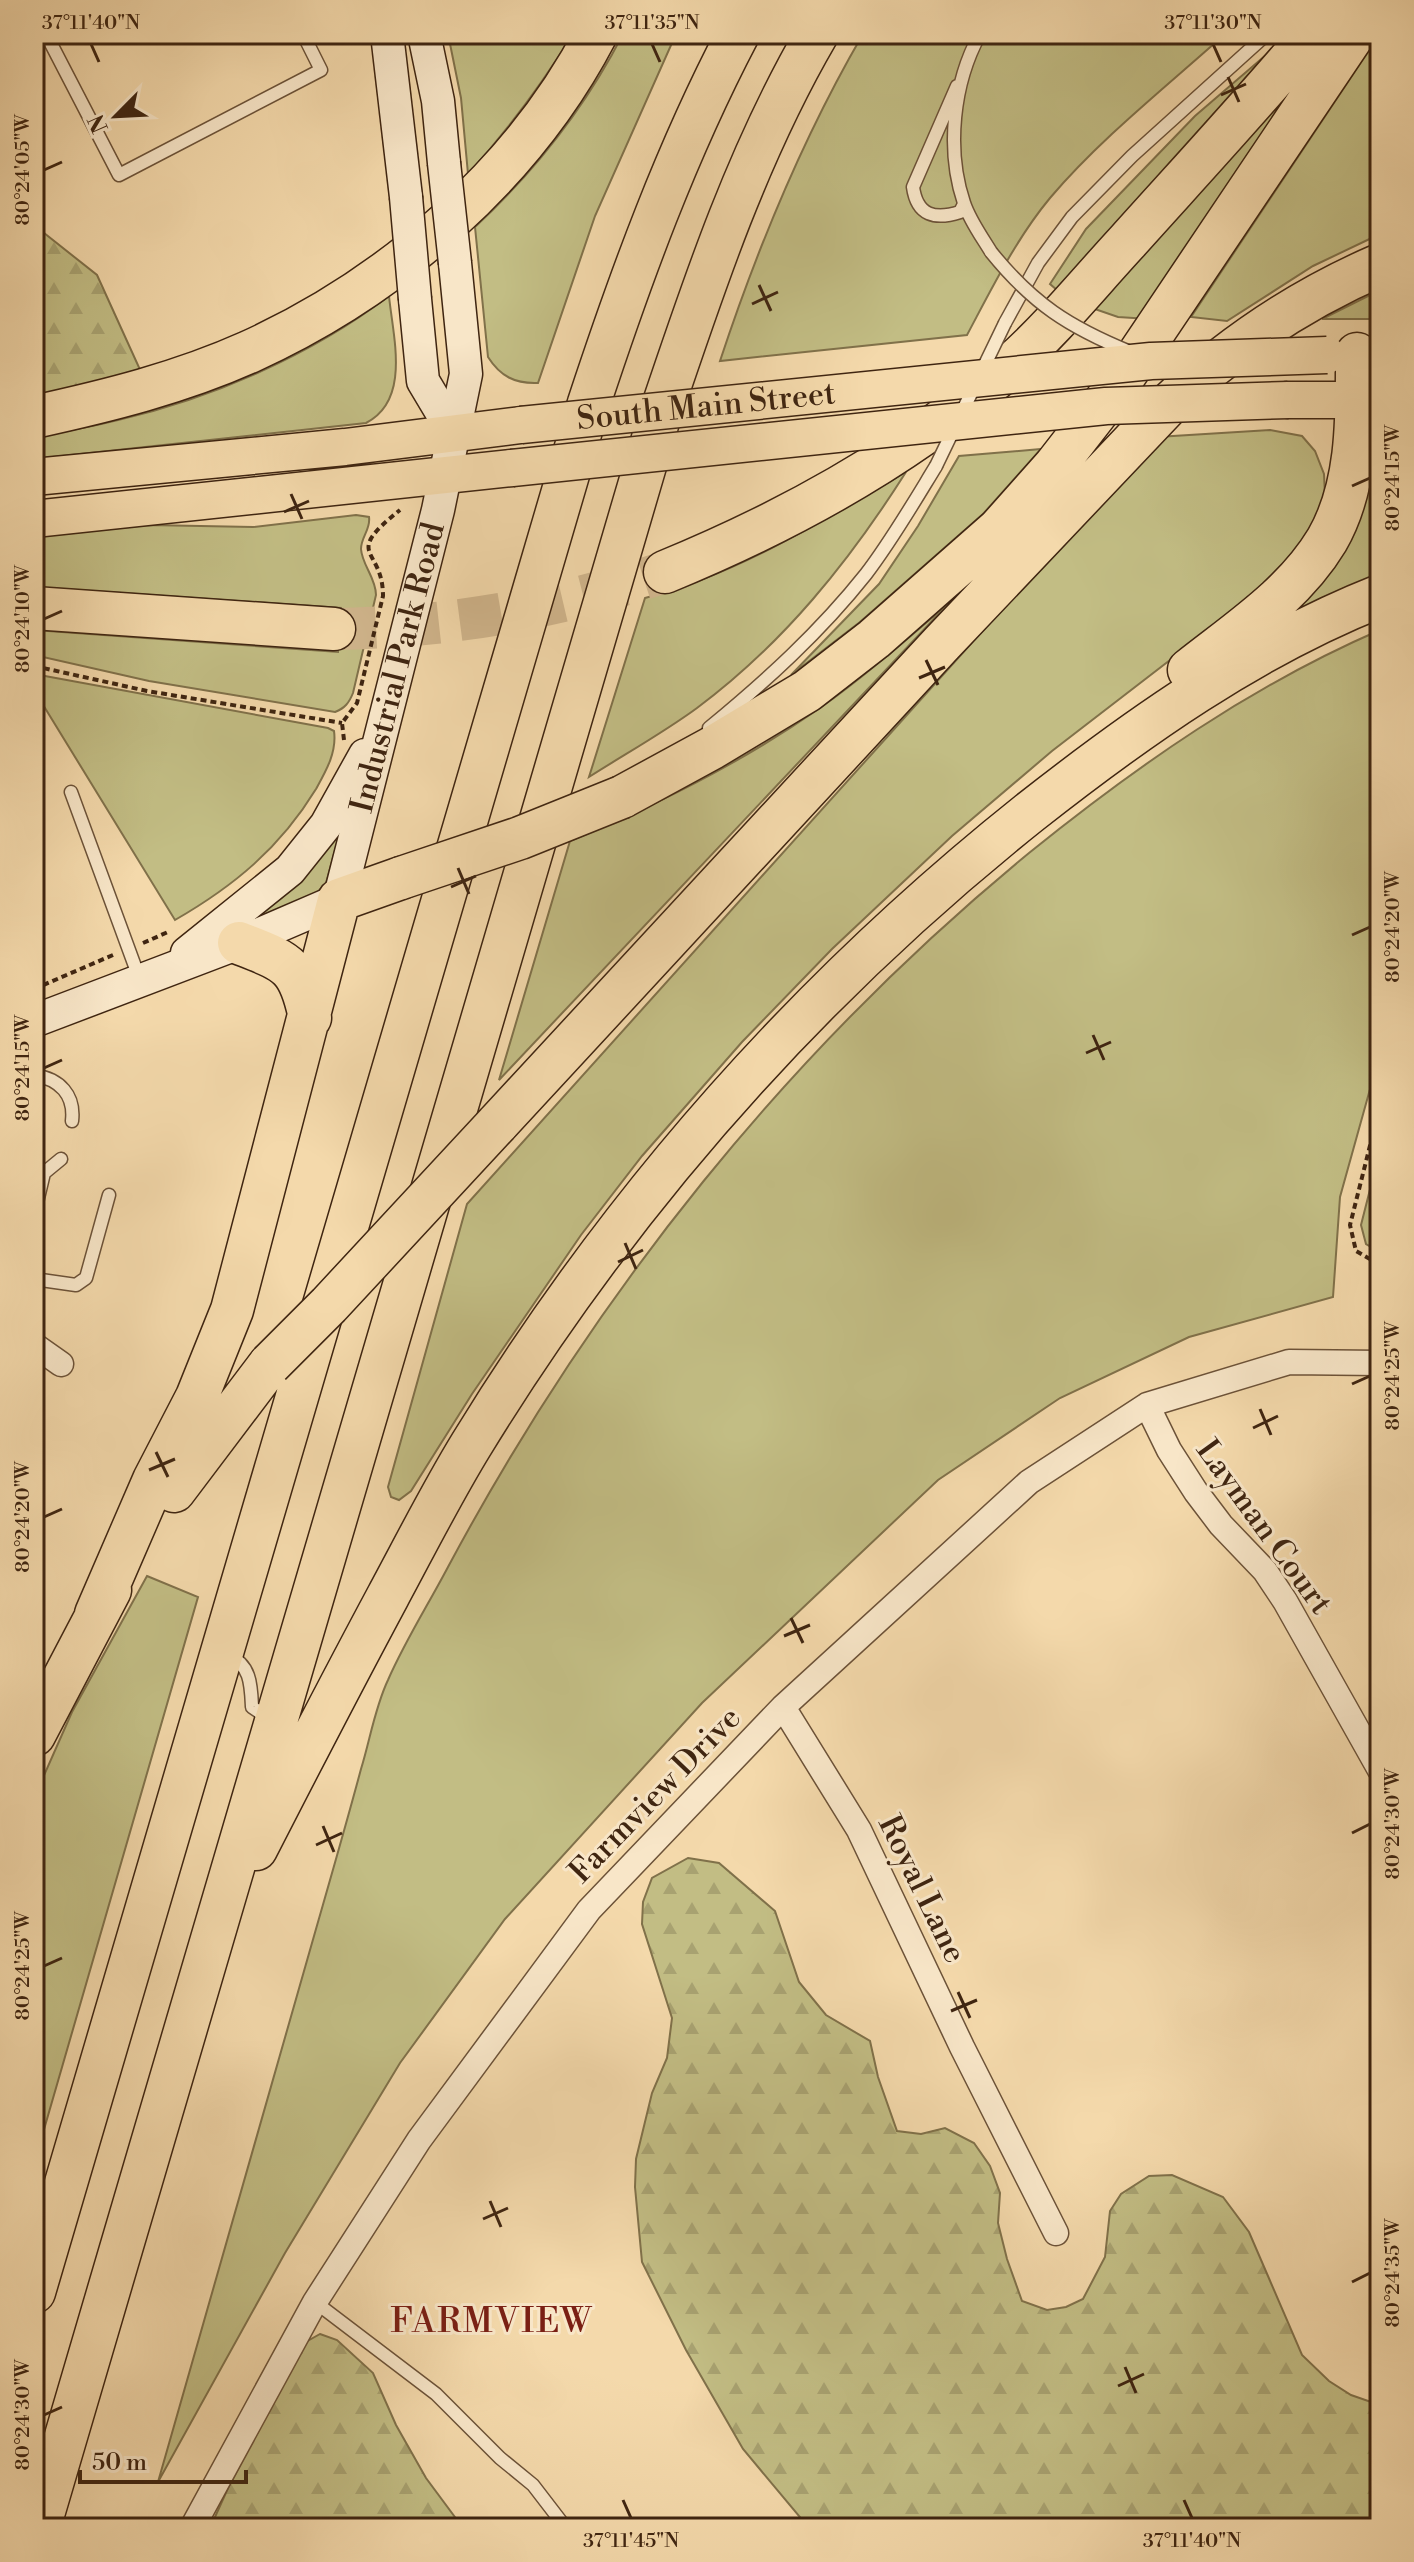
<svg xmlns="http://www.w3.org/2000/svg" width="1414" height="2562" viewBox="0 0 1414 2562" font-family="'Libre Bodoni',serif">
  <defs>
    <pattern id="forest-firs" width="22" height="20" patternUnits="userSpaceOnUse" patternTransform="scale(2)"><rect width="22" height="20" fill="#c2bd84"/><path d="M5 1l3.5 6h-7zM16 11l3.5 6h-7z" fill="#a8a271"/></pattern>
    <pattern id="park-tufts" width="24" height="20" patternUnits="userSpaceOnUse" patternTransform="scale(2)"><rect width="24" height="20" fill="#c2bd84"/><path d="M3 7l-1-3M5 7V3M7 7l1-3M15 17l-1-3M17 17v-4M19 17l1-3" fill="none" stroke="#a8a271"/></pattern>
  </defs>
  <rect width="100%" height="100%" fill="#f4d9ab"/>
  <filter id="stains"><feTurbulence type="fractalNoise" baseFrequency=".0025" numOctaves="4"/><feColorMatrix values="0 0 0 0 .2 0 0 0 0 .09 0 0 0 0 .02 0 0 0 .5 -.17"/></filter>
  <radialGradient id="worn" r=".72"><stop offset=".6" stop-color="#630" stop-opacity="0"/><stop offset="1" stop-color="#630" stop-opacity=".3"/></radialGradient>
  <path fill="#c2bd84" stroke="#80714a" stroke-width="2" d="M448 34H573C542 84 508 130 468 174L461 98Z
    M623 34H676L595 216 538 383C515 384 500 376 488 357L475 227C534 172 586 106 623 34Z
    M863 34H1225C1166 87 1101 138 1050 198 1016 239 992 288 967 335L720 361C757 249 803 137 863 34Z
    M1327 34 1149 319 1118 317 1089 307Z
    M1380 34V234L1313 266 1227 321 1191 317Z
    M1288 36 1057 290 1050 284 1086 229 1195 116Z
    M1380 290V319H1322Z
    M389 296C393 337 411 400 366 423L34 459V437C62 432 90 427 118 420 213 398 311 355 389 296Z
    M1270 430 1302 436 1315 451 1324 474 1325 496 1317 518 1294 554 1257 593 1052 751 952 836 832 949 742 1042 642 1156 581 1235 472 1394 411 1491 399 1500 391 1497 388 1487 467 1204 1157 437Z
    M1380 436V576L1279 618 1371 444Z
    M1041 449 983 514 860 622 791 675 879 584 918 526 959 456Z
    M906 472C849 562 783 644 697 708 663 733 625 754 589 777L645 598C739 574 823 520 906 472Z
    M356 515 369 517C371 529 361 537 361 549 362 565 376 578 376 595L353 693C349 703 345 708 335 712L149 681 34 655V630L338 652 341 608 34 587V537L148 525 253 527Z
    M949 603 499 1080 570 841C655 806 745 760 820 708 865 676 907 639 949 603Z
    M1380 630V1063L1372 1082 1340 1197 1333 1297 1189 1337 1060 1398 938 1480 702 1703 505 1919 400 2063 285 2253 158 2482C210 2300 262 2118 314 1936 330 1880 346 1825 361 1769 370 1740 375 1707 388 1680 405 1641 428 1605 448 1567 594 1294 789 1050 1029 853 1138 765 1251 686 1380 630Z
    M34 674 328 728 334 731C337 752 326 771 316 789 280 848 234 886 175 920L37 695 34 696Z
    M348 803 326 883 313 897 229 931Z
    M147 1576 198 1597 34 2164V1798L72 1712Z"/>
  <path fill="url(#forest-firs)" stroke="#80714a" stroke-width="2" d="M34 225 97 275 142 374 34 397Z
    M688 1858 719 1863 775 1911 799 1982 826 2015 870 2041 878 2077 897 2131 921 2134 945 2128 974 2143 990 2166 1000 2193 998 2223 1007 2259 1022 2301 1047 2310 1066 2307 1083 2299 1105 2257 1110 2211 1121 2194 1149 2176 1172 2175 1223 2197 1249 2232 1302 2355 1329 2381 1351 2395 1371 2402 1380 2401V2528H809L743 2449 686 2350 642 2262 635 2187 636 2159 652 2093 667 2058 672 2018 642 1924 643 1902 652 1878Z
    M320 2334 337 2340 373 2373 396 2425 426 2478 463 2528H210L229 2486 304 2343Z"/>
  <path fill="url(#park-tufts)" stroke="#80714a" stroke-width="2" d="M1380 1150V1252L1366 1244 1361 1225Z"/>
  <g fill="none" stroke-linecap="round" stroke-linejoin="round">
    <path stroke="#d0b58c" stroke-width="42" stroke-dasharray="42 21" stroke-linecap="butt" d="M334 629C451 627 554 609 665 572"/>
    <defs>
      <path id="service" d="M46 34 119 175 321 70 303 34
        M980 34C953 83 946 150 964 203 970 221 982 237 991 252
        M957 86 913 187C917 216 935 220 960 212L964 204
        M1005 323 1038 263 1072 217 1132 156 1267 34
        M709 728C766 681 820 632 866 574 892 540 914 502 936 466
        M71 792 140 980
        M34 1075C60 1079 75 1095 72 1121
        M34 1215 44 1173 61 1159
        M34 1279 76 1285 86 1278 109 1195
        M228 1655C251 1665 251 1685 252 1707L268 1718
        M315 2302 436 2394 500 2458 533 2485 566 2528"/>
      <path id="minor" d="M34 1345 61 1364
        M1147 1405 1169 1450 1196 1492 1221 1525 1265 1571 1285 1601 1380 1770
        M783 1707 859 1830 962 2047 1056 2233
        M192 2528 315 2302 419 2140 589 1910 783 1707 1029 1482 1147 1405 1289 1362 1380 1363"/>
      <g id="secondary">
        <path d="M387 34 406 197"/>
        <path d="M424 34 438 101 444 163"/>
        <path d="M415 299 423 381 454 433"/>
        <path d="M187 953 290 870 326 825 365 755"/>
        <path id="s1" d="M34 1021 239 943 339 900 438 510 466 374 455 263"/>
      </g>
      <path id="primary" d="M1288 400H1380
        M34 477 345 447 521 425
        M34 519 512 468"/>
      <path id="motorway" d="M34 417C107 401 180 383 249 352 392 287 523 174 596 34
        M665 572C789 521 910 455 1011 365 1051 330 1090 282 1127 242 1189 173 1252 105 1312 34
        M34 608 334 629
        M1189 670C1238 631 1294 595 1327 540 1359 485 1357 415 1357 354
        M622 797 712 748 807 691 874 639 999 529 1055 466 1118 385 1354 34
        M239 943C287 962 299 964 310 1018
        M497 1124 942 643 1165 408C1227 349 1301 299 1380 265
        M174 1491 270 1364
        M96 1614 154 1480 197 1397 232 1310 339 900 401 878
        M34 1735 110 1590
        M256 1849C299 1765 343 1680 388 1596 415 1546 441 1494 471 1445 619 1203 807 990 1029 813 1137 728 1251 647 1380 596
        M34 2292 589 403C631 276 676 152 738 34
        M39 2528 659 418C703 287 747 154 817 34"/>
    </defs>
    <use href="#service" stroke="#6c5238" stroke-width="15"/>
    <use href="#minor" stroke="#6c5238" stroke-width="27"/>
    <use href="#secondary" stroke="#3f2511" stroke-width="35"/>
    <use href="#primary" stroke="#3f2511" stroke-width="39"/>
    <use href="#motorway" stroke="#3f2511" stroke-width="45"/>
    <path stroke="#3f2511" stroke-width="4" stroke-dasharray="6 4" stroke-linecap="butt" d="M34 666 147 691 342 723
      M344 740 342 723 357 703 383 596C383 546 341 557 400 510
      M143 943 168 932
      M34 989 113 955
      M1380 1106 1350 1225 1356 1251 1380 1265"/>
    <use href="#service" stroke="#f8e6c8" stroke-width="12"/>
    <use href="#minor" stroke="#f8e6c8" stroke-width="24"/>
    <use href="#secondary" stroke="#f8e6c8" stroke-width="32"/>
    <use href="#primary" stroke="#f4d9ab" stroke-width="36"/>
    <use href="#motorway" stroke="#f4d9ab" stroke-width="42"/>
    <defs>
      <path id="service-bridge" d="M991 252C1033 304 1069 327 1130 352
        M936 466 1005 323"/>
      <path id="secondary-bridge" d="M444 163 455 263
        M406 197 415 299"/>
      <g id="primary-bridge">
        <path id="s2" d="M521 425 1151 361 1327 355"/>
        <path d="M512 468 1106 406 1288 400"/>
      </g>
      <path id="motorway-bridge" d="M401 878 520 838 622 797
        M270 1364 329 1305 497 1124"/>
    </defs>
    <use href="#service-bridge" stroke="#6c5238" stroke-width="15" stroke-linecap="butt"/>
    <use href="#secondary-bridge" stroke="#3f2511" stroke-width="35" stroke-linecap="butt"/>
    <use href="#primary-bridge" stroke="#3f2511" stroke-width="39" stroke-linecap="butt"/>
    <use href="#motorway-bridge" stroke="#3f2511" stroke-width="45" stroke-linecap="butt"/>
    <use href="#service-bridge" stroke="#f8e6c8" stroke-width="12"/>
    <use href="#secondary-bridge" stroke="#f8e6c8" stroke-width="32"/>
    <use href="#primary-bridge" stroke="#f4d9ab" stroke-width="36"/>
    <use href="#motorway-bridge" stroke="#f4d9ab" stroke-width="42"/>
  </g>
  <path fill="none" stroke="#3f2511" stroke-width="3" d="M91 44 99 62M652 44 660 62M1213 44 1221 62M1228 77 1239 102M1221 95 1246 84M44 170 62 162M759 285 771 311M752 304 778 292M1352 486 1370 478M291 494 302 519M284 512 309 501M44 619 62 611M926 660 938 685M919 678 945 667M458 868 469 894M451 887 476 876M1352 935 1370 927M1093 1035 1104 1060M1086 1053 1111 1042M44 1068 62 1060M625 1243 636 1269M618 1262 643 1250M1352 1384 1370 1376M1260 1409 1271 1435M1253 1428 1278 1416M156 1452 168 1477M149 1470 175 1459M44 1517 62 1509M791 1618 803 1643M784 1636 810 1625M323 1826 334 1852M1352 1833 1370 1824M316 1845 342 1833M44 1966 62 1958M958 1992 970 2018M951 2011 977 2000M490 2201 501 2227M483 2219 508 2208M1352 2282 1370 2273M1125 2367 1136 2393M1118 2386 1144 2374M44 2415 62 2407M623 2500 631 2518M1184 2500 1192 2518"/>
  <g text-anchor="middle" dominant-baseline="central" stroke-width="6" stroke-linejoin="round" paint-order="stroke">
    <g font-size="32" fill="#3f2511" stroke="#f8e6c8">
      <text stroke="none"><textPath href="#s2" startOffset="186">South Main Street</textPath></text>
      <text stroke="none"><textPath href="#s1" startOffset="568">Industrial Park Road</textPath></text>
      <text transform="translate(1264 1527) rotate(54)">Layman Court</text>
      <text transform="translate(655 1795) rotate(-46)">Farmview Drive</text>
      <text transform="translate(922 1889) rotate(64)">Royal Lane</text>
    </g>
    <g font-size="34" letter-spacing="2" fill="#7a1f14" stroke="#f8e6c8">
      <text x="492" y="2322">FARMVIEW</text>
    </g>
  </g>
  <rect width="1414" height="2562" fill="none" stroke="#f4d9ab" stroke-width="88"/>
  <g transform="translate(116 116) rotate(246)" stroke="#f8e6c8" stroke-width="6" paint-order="stroke">
  <path d="M0-6L14 30L0 20L-14 30Z" fill="#3f2511"/>
  <text y="-12" font-size="22" font-weight="bold" text-anchor="middle" fill="#3f2511">N</text>
  </g>
  <path d="M80 2470v12h166v-12" fill="none" stroke="#3f2511" stroke-width="4"/>
  <text x="92" y="2470" font-size="24" fill="#3f2511" stroke="#f8e6c8" stroke-width="6" paint-order="stroke">50 m</text>
  <rect x="44" y="44" width="1326" height="2474" fill="none" stroke="#3f2511" stroke-width="3"/>
  <g font-size="20" text-anchor="middle" fill="#3f2511">
    <text x="91" y="29">37°11'40"N</text>
    <text x="652" y="29">37°11'35"N</text>
    <text x="1213" y="29">37°11'30"N</text>
    <text transform="translate(22 170) rotate(-90)" y="7">80°24'05"W</text>
    <text transform="translate(1392 478) rotate(-90)" y="7">80°24'15"W</text>
    <text transform="translate(22 619) rotate(-90)" y="7">80°24'10"W</text>
    <text transform="translate(1392 927) rotate(-90)" y="7">80°24'20"W</text>
    <text transform="translate(22 1068) rotate(-90)" y="7">80°24'15"W</text>
    <text transform="translate(1392 1376) rotate(-90)" y="7">80°24'25"W</text>
    <text transform="translate(22 1517) rotate(-90)" y="7">80°24'20"W</text>
    <text transform="translate(1392 1824) rotate(-90)" y="7">80°24'30"W</text>
    <text transform="translate(22 1966) rotate(-90)" y="7">80°24'25"W</text>
    <text transform="translate(1392 2273) rotate(-90)" y="7">80°24'35"W</text>
    <text transform="translate(22 2415) rotate(-90)" y="7">80°24'30"W</text>
    <text x="631" y="2547">37°11'45"N</text>
    <text x="1192" y="2547">37°11'40"N</text>
  </g>
  <rect width="100%" height="100%" filter="url(#stains)"/>
  <rect width="100%" height="100%" fill="url(#worn)"/>
</svg>
